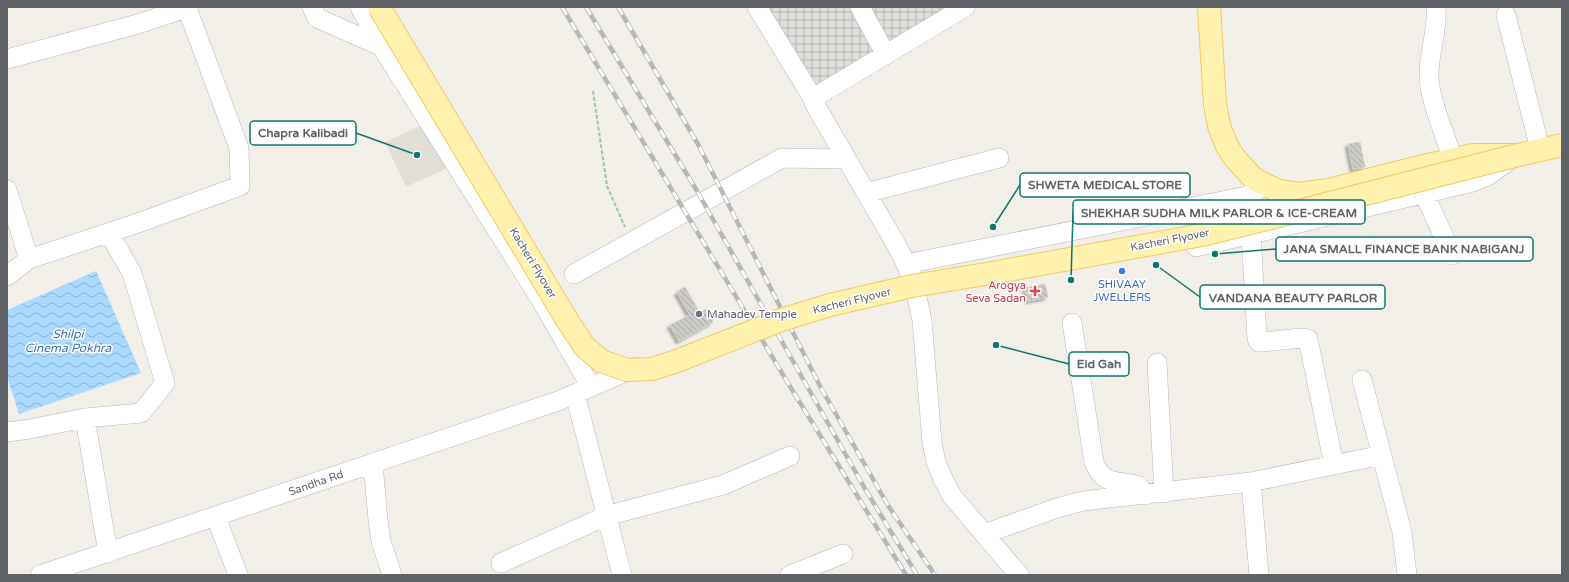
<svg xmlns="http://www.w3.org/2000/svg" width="1569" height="582" viewBox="0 0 1569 582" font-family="'Varela Round',sans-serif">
  <defs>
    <pattern id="industrial-grid" width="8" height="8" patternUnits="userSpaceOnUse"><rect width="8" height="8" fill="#e0deda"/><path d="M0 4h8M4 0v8" fill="none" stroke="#b9b8b5"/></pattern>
    <pattern id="water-waves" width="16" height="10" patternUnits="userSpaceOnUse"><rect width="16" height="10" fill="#aadaff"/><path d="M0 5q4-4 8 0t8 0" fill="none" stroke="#8eb4d2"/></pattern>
    <pattern id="building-back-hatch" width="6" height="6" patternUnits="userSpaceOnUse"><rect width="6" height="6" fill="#cccac5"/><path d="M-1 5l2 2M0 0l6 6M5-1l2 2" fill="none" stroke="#a9a8a4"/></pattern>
    <filter id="shadow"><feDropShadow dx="-3" dy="3" stdDeviation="1" flood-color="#0004"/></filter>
  </defs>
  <rect width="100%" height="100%" fill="#f1efe8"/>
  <path fill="url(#industrial-grid)" d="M755 7H963L806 98Z"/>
  <path fill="#e1ded6" d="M429 122 450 167 406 187 385 142Z"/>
  <path fill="url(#water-waves)" d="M96 271 141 373 19 414 7 377V310Z"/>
  <path fill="url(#building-back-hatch)" stroke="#d6d1c6" filter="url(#shadow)" d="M1360 142 1365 167 1353 169 1348 144Z
    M1045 284 1048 297 1028 301 1025 288Z
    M685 287 700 313 706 309 713 322 679 341 670 325 690 315 677 292Z"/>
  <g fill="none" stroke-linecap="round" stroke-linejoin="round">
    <defs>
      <path id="minor" d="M312 7 317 18 381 46
        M360 7 381 46 541 300 591 387
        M757 7 814 100
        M860 7 886 55
        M965 7 820 94 814 100V103L897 246 913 279 922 320 932 442 936 462 943 479 952 496 1019 575
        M1436 7C1438 30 1429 52 1429 74 1428 96 1446 137 1453 160
        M1506 15 1540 149
        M7 59 138 24 189 7
        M7 190 29 259 135 224 240 186 239 148 187 8
        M866 193 999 158
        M1424 193 1452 255
        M1251 234 1257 338 1259 342H1262L1302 338 1308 339 1334 465
        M1196 247 1473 182 1487 176 1513 158
        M906 264 1247 196 1266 185
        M574 274 782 158 846 159
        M7 276 29 259
        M1072 323 1094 462C1103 486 1118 480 1139 486L1145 495
        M1157 363 1164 493
        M1362 380 1402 532 1407 575
        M575 394 622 575
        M85 418 108 553
        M7 432 30 429 85 418 141 413 165 383 132 273 109 233
        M373 464 378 520 381 541 392 575
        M1251 482 1259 575
        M216 517 238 575
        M984 534 1057 508 1083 501 1251 482 1382 455
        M501 563 606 516 723 485 790 456
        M40 575 558 401 637 367
        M790 575 843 554"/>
      <path id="major" d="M1209 7 1215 104 1219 126 1227 146 1234 157 1251 176 1258 181 1278 191 1299 194 1329 190 1428 165 1473 155H1518L1562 145"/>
    </defs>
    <use href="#minor" stroke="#b5b8bc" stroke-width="20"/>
    <use href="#major" stroke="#f2c960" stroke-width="24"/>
    <path stroke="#9cc7a9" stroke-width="2" stroke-dasharray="4 2" stroke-linecap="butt" d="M593 91 607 186 625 227"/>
    <use href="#minor" stroke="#fff" stroke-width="19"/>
    <use href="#major" stroke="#fff2af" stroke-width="22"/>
    <defs>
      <path id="rail" d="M562 7 794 393 906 575
        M586 7 697 191 864 487 917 575
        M618 7 699 146 821 388 889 507 935 575"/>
    </defs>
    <use href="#rail" stroke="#b6b7b8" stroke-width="4.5"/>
    <use href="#rail" stroke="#fff" stroke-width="3" stroke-dasharray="9" stroke-linecap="butt"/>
    <defs>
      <path id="major-bridge" d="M379 7 567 320 584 346 601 361 627 370 652 369 677 361 781 320 830 305 912 286 992 273 1202 235 1271 218 1518 155"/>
    </defs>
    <use href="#major-bridge" stroke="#f2c960" stroke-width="24" stroke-linecap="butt"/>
    <use href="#major-bridge" stroke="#fff2af" stroke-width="22"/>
  </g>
  <circle fill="#3f7fe0" stroke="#fff" stroke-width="1.5" cx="1122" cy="271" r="4"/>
  <path fill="#e0444e" stroke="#fff" stroke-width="1.5" d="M1033 285h4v4h4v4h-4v4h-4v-4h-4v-4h4z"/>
  <circle fill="#6b7280" stroke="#fff" stroke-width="1.5" cx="699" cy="314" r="4"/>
  <g text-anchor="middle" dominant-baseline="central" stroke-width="3" stroke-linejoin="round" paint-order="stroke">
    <g font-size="11" fill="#5f6368" stroke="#fff">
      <text transform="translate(1170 240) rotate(-11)">Kacheri Flyover</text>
      <text transform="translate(533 263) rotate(59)">Kacheri Flyover</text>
      <text transform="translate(852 301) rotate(-14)">Kacheri Flyover</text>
      <text transform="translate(316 483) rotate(-19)">Sandha Rd</text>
    </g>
    <g font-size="11" fill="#366cbe" stroke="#fff">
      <text x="1122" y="284">SHIVAAY<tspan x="1122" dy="13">JWELLERS</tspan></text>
    </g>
    <g font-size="11" fill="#be3a42" stroke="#fff" text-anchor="end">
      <text x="1026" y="285">Arogya<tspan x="1026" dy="13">Seva Sadan</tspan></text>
    </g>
    <g font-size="11" fill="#5b616d" stroke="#fff" text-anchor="start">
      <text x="707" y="314">Mahadev Temple</text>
    </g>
    <g font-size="12" font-style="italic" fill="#4174aa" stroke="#fff">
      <text x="68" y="334">Shilpi<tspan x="68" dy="14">Cinema Pokhra</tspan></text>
    </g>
  </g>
  <path fill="none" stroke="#0f766e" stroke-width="1.5" d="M417 155L356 133M993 227L1020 185M1071 280L1073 212M1215 254L1276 249M1156 265L1200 297M996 345L1069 364"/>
  <g fill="#0f766e" stroke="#fff" stroke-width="1.5">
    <circle cx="417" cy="155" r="4"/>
    <circle cx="993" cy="227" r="4"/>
    <circle cx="1071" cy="280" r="4"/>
    <circle cx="1215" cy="254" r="4"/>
    <circle cx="1156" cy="265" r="4"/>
    <circle cx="996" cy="345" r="4"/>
  </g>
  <g fill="#fff" stroke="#0f766e" stroke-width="1.5">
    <rect x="250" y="121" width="106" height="24" rx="4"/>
    <rect x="1020" y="173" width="170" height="24" rx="4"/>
    <rect x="1073" y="200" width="292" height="24" rx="4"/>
    <rect x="1276" y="237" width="257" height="24" rx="4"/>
    <rect x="1200" y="285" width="185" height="24" rx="4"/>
    <rect x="1069" y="352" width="60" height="24" rx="4"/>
  </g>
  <g font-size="12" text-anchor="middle" font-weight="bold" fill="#5f6368">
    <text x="303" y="137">Chapra Kalibadi</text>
    <text x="1105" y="189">SHWETA MEDICAL STORE</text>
    <text x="1219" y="217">SHEKHAR SUDHA MILK PARLOR &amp; ICE-CREAM</text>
    <text x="1404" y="253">JANA SMALL FINANCE BANK NABIGANJ</text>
    <text x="1293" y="302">VANDANA BEAUTY PARLOR</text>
    <text x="1099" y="368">Eid Gah</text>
  </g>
  <rect width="1569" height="582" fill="none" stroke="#5f6368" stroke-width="16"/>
</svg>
